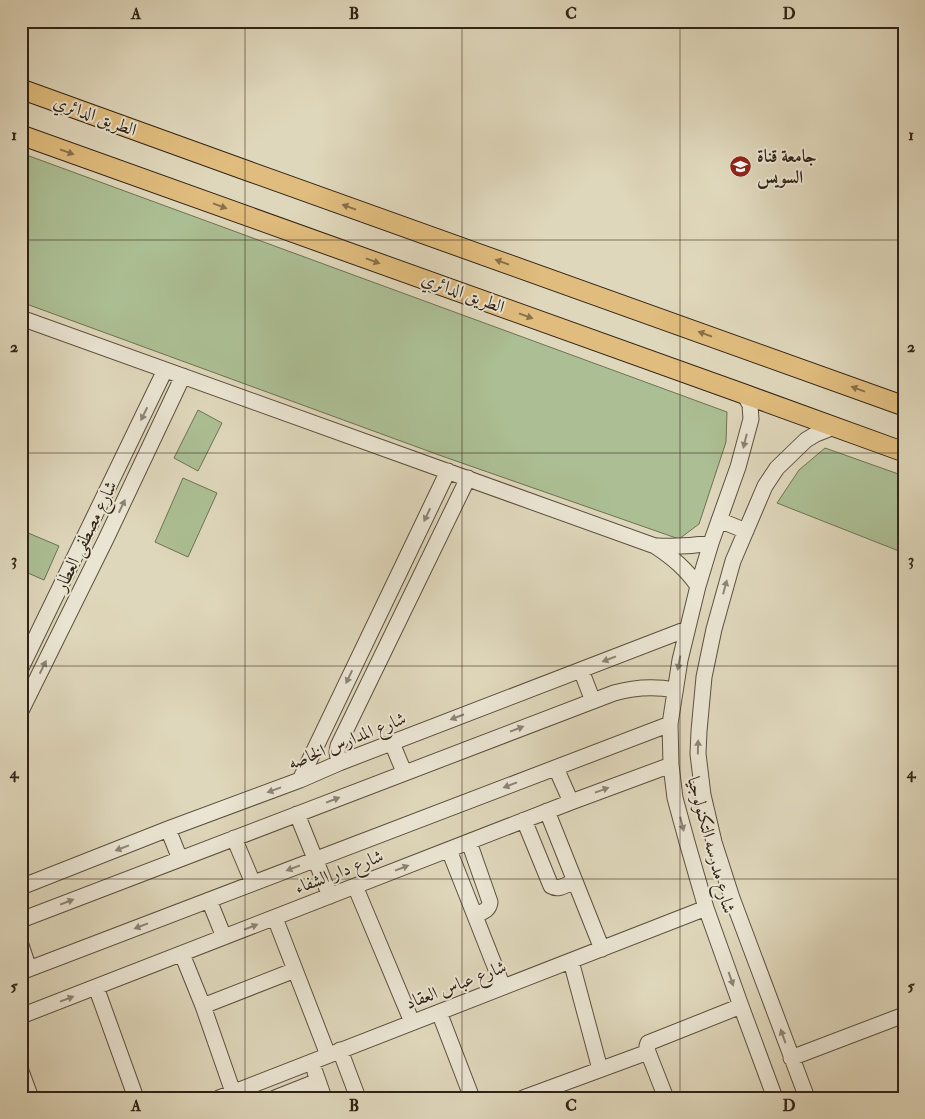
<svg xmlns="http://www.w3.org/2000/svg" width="925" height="1119" viewBox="0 0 925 1119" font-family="'IM FELL Double Pica',Amiri,serif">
  <rect width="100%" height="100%" fill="#dfd7bb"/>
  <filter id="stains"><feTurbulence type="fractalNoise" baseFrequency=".004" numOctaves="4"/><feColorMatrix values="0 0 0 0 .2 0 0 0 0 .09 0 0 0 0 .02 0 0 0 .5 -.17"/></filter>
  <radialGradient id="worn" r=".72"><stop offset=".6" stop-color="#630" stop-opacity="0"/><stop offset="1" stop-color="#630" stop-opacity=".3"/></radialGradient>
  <path fill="#acbf94" stroke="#6e7155" d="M21 153 727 412 726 442 699 524 679 539 439 455 21 302Z
    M198 410 222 423 198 471 174 458Z
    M825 448 904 476V553L777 503 799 470Z
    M183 478 217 493 188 557 155 542Z
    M21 530 59 546 44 580 21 570Z"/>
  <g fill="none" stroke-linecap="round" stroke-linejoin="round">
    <defs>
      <path id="minor" d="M21 318 655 546C673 558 685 568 698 586
        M744 394 750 405 751 419 738 467 711 543 698 586 680 660 670 724 671 765 675 798 687 842 706 908 741 1006 775 1098
        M719 520 746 531
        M657 546C675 547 693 546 711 543
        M21 668 165 370
        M581 670 593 701
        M21 711 106 539 183 376
        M392 743 404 772
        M339 763 337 752 338 746 468 478
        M556 768 571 802
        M300 780 448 471
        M547 811 602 949
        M297 814 330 896
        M524 820 551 886C559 891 567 884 575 881
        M168 829 180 859
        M234 838 253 883
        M469 842 490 902C489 911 482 912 475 915
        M449 850 503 987
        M355 886 412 1022
        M21 887 168 829 300 780 339 763 687 629
        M209 900 224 937
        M275 918 328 1055
        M21 920 614 693C635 687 654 686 675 690
        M21 945 29 969
        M182 954 203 1006 233 1092
        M571 961 600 1069
        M21 972 670 724
        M96 987 136 1098
        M203 1006 295 970
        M439 1012 472 1098
        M21 1016 571 802 671 765
        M340 1050 358 1098
        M791 1058 904 1015
        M21 1071 31 1098
        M315 1072 324 1098
        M219 1098 706 908
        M275 1098 318 1081
        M523 1098 648 1052
        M666 1098 648 1052 647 1046 648 1043 741 1006
        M807 1098 732 898 714 842 703 795 698 754 699 731 704 677 714 629 733 561 765 486 777 468 806 440 816 434 834 427"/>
      <path id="major" d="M21 89 248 171 904 406
        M21 135 744 394 904 452"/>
    </defs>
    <use href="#minor" stroke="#5c503f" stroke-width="17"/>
    <use href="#major" stroke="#302316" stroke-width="21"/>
    <use href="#minor" stroke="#eae5d3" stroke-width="15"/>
    <use href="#major" stroke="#e0bc7e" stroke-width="19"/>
  </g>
  <defs><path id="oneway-solid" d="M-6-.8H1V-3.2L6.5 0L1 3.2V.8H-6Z" transform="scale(1.25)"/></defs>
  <g fill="#88704a">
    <use href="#oneway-solid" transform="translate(67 152) rotate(20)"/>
    <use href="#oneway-solid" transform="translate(220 206) rotate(20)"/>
    <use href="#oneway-solid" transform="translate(349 207) rotate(-160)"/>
    <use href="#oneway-solid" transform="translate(373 261) rotate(20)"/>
    <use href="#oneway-solid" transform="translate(502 262) rotate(-160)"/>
    <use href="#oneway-solid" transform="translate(526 316) rotate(20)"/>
    <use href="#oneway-solid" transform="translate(705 334) rotate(-160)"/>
    <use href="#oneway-solid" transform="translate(858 389) rotate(-160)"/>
  </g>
  <g fill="#8d8474">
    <use href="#oneway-solid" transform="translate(144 414) rotate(116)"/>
    <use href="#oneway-solid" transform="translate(745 441) rotate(104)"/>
    <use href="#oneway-solid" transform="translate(122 506) rotate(-65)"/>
    <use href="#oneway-solid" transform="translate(427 515) rotate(115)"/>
    <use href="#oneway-solid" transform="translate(725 587) rotate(-75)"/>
    <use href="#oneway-solid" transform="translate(609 659) rotate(159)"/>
    <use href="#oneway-solid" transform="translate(679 663) rotate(100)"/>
    <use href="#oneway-solid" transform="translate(43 667) rotate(-64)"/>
    <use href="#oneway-solid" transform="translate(349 677) rotate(115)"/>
    <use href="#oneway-solid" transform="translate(457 717) rotate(159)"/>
    <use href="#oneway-solid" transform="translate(517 729) rotate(-21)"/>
    <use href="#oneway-solid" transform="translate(698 747) rotate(-89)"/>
    <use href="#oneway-solid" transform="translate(510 785) rotate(159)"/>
    <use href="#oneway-solid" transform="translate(274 790) rotate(160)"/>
    <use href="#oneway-solid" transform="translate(602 790) rotate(-20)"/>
    <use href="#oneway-solid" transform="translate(333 800) rotate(-21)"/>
    <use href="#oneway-solid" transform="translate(682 824) rotate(76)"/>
    <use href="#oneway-solid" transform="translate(122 848) rotate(159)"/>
    <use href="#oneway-solid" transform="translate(293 868) rotate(159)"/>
    <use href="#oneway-solid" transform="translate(402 868) rotate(-21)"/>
    <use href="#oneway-solid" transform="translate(67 902) rotate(-21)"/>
    <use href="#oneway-solid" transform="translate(141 926) rotate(159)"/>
    <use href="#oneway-solid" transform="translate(251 927) rotate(-21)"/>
    <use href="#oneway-solid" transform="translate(731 979) rotate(71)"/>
    <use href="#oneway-solid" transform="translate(67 999) rotate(-21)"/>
    <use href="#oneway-solid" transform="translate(783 1036) rotate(-110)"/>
  </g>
  <path fill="none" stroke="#302316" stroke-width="1" stroke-opacity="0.55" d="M245 21V1098M462 21V1098M680 21V1098M21 240H904M21 453H904M21 666H904M21 879H904"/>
  <defs>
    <symbol id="university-disc" viewBox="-11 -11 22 22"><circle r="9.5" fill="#8f2418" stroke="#eae5d3"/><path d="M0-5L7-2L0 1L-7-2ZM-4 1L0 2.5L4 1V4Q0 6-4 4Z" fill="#fff"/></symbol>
  </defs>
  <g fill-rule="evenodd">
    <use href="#university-disc" x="728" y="154" width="25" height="25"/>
  </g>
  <g text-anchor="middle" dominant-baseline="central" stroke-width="4" stroke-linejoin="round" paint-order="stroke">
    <g font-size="18" fill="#302316" stroke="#eae5d3">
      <text transform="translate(95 116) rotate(20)">الطريق الدائري</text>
      <text transform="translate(463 293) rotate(20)">الطريق الدائري</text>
      <text transform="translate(86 536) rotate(-64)">شارع مصطفى العطار</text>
      <text transform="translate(347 741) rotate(-22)">شارع المدارس الخاصه</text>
      <text transform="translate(711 845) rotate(75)">شارع مدرسه التكنولوجيا</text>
      <text transform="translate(339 872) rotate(-21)">شارع دار الشفاء</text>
      <text transform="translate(456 985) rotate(-21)">شارع عباس العقاد</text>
    </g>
    <g font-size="18" font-weight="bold" fill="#302316" stroke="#eae5d3" text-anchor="start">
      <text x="757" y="156">جامعة قناة<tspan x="757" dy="21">السويس</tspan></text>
    </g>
  </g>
  <rect width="925" height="1119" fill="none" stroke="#dfd7bb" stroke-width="55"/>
  <rect x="28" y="28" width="870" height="1064" fill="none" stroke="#302316" stroke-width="2"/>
  <g font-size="16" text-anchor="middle" font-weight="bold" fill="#302316">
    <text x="136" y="19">A</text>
    <text x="354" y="19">B</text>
    <text x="571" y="19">C</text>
    <text x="789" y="19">D</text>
    <text x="14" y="140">1</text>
    <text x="911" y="140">1</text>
    <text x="14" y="352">2</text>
    <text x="911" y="352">2</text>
    <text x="14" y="565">3</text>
    <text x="911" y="565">3</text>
    <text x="14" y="778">4</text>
    <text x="911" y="778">4</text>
    <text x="14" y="991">5</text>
    <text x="911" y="991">5</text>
    <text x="136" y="1111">A</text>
    <text x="354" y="1111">B</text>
    <text x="571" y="1111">C</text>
    <text x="789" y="1111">D</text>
  </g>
  <rect width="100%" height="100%" filter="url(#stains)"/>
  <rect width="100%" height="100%" fill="url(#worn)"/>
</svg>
